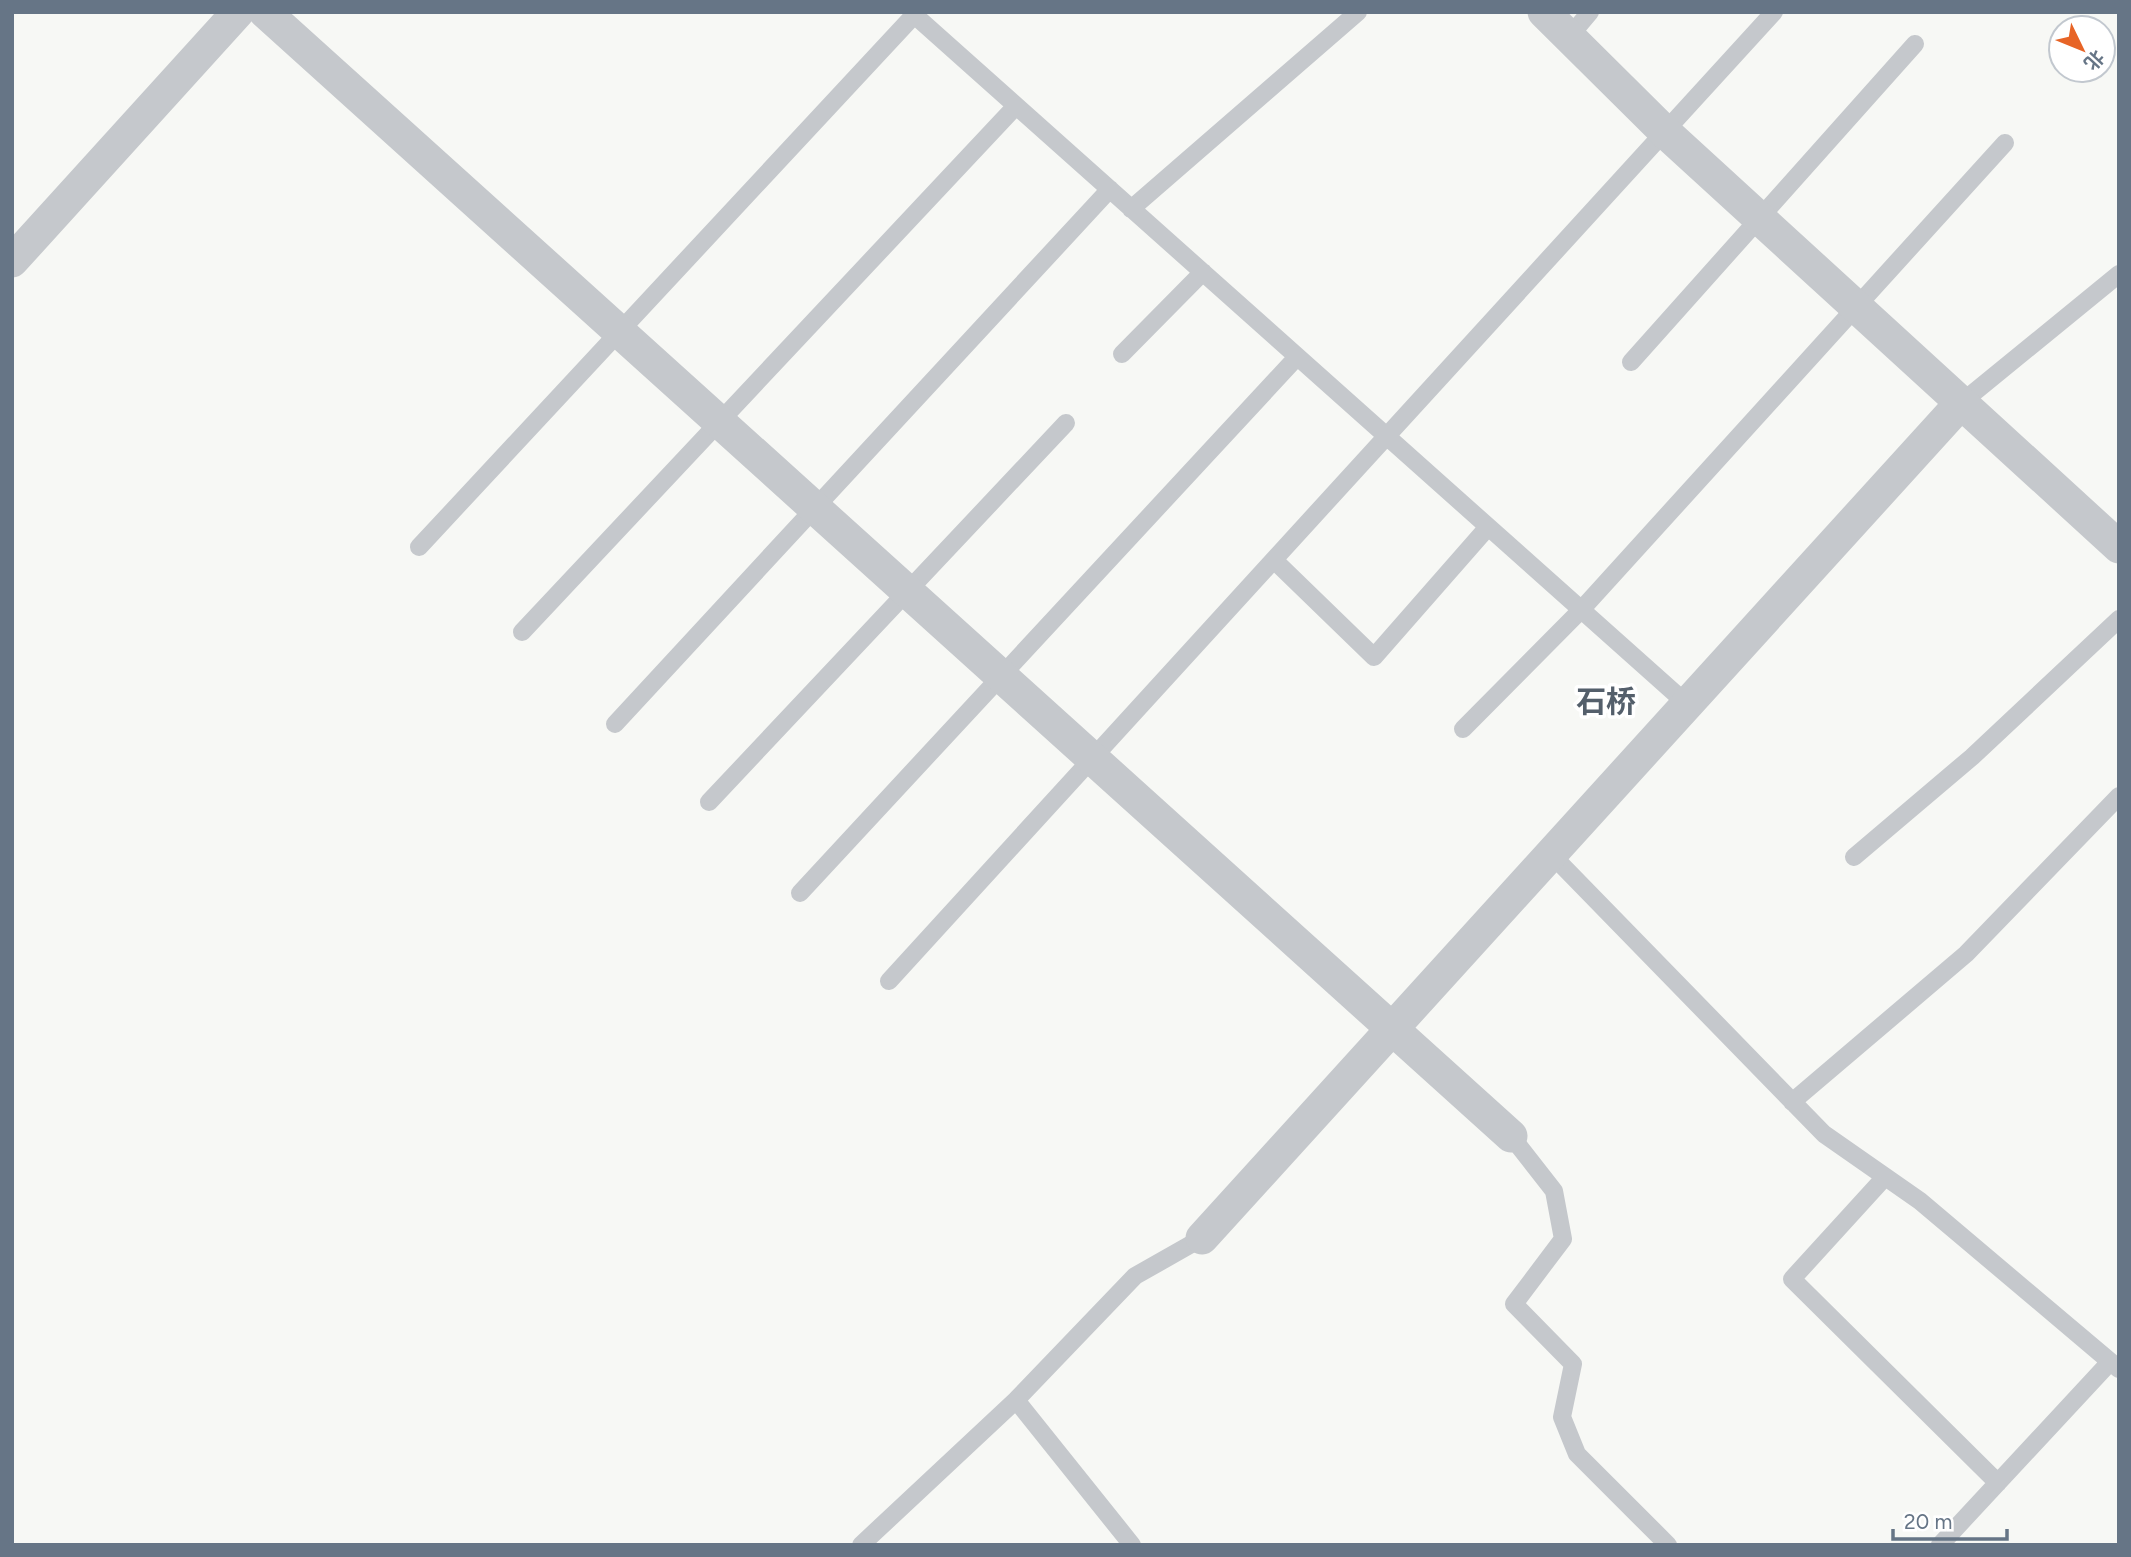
<svg xmlns="http://www.w3.org/2000/svg" width="2131" height="1557" viewBox="0 0 2131 1557" font-family="Figtree,'Noto Sans SC',sans-serif">
  <rect width="100%" height="100%" fill="#f7f8f5"/>
  <g fill="none" stroke-linecap="round" stroke-linejoin="round">
    <path stroke="#c5c8cc" stroke-width="18" d="M911 12 1687 704
      M1569 37 1590 12
      M1131 209 1358 12
      M1122 354 1203 272
      M1631 362 1915 44
      M1961 403 2119 274
      M419 547 917 12
      M1274 560 1374 657 1488 527
      M522 632 1016 106
      M615 724 1110 189
      M1463 729 1581 610 2005 143
      M709 802 1066 423
      M1551 854 1824 1134 1920 1201 2119 1369
      M1854 857 1972 757 2119 619
      M800 893 1297 357
      M889 981 1774 12
      M1792 1102 1966 954 2119 796
      M1511 1136 1554 1191 1563 1239 1514 1304 1573 1364 1562 1417 1577 1454 1668 1545
      M1885 1177 1792 1279 1998 1483
      M1016 1400 1132 1545
      M861 1545 1016 1400 1135 1276 1202 1238
      M1940 1545 2110 1362"/>
    <path stroke="#c5c8cc" stroke-width="33" d="M265 12 1511 1136
      M1544 12 1665 132 2119 547
      M12 261 238 12
      M1202 1238 1961 403"/>
  </g>
  <g text-anchor="middle" dominant-baseline="central" stroke-width="7" stroke-linejoin="round" paint-order="stroke">
    <g font-size="30" font-weight="bold" fill="#545f6b" stroke="#fff">
      <text x="1606" y="701">石桥</text>
    </g>
  </g>
  <rect width="2131" height="1557" fill="none" stroke="#667586" stroke-width="28"/>
  <g transform="translate(2082 49) rotate(133)"><circle r="33" fill="#ffffff" stroke="#c2c8cf" stroke-width="2"/>
  <path d="M0-5L12 26L0 18L-12 26Z" fill="#e76426"/>
  <text y="-10" font-size="19" font-weight="bold" text-anchor="middle" fill="#667586">北</text>
  </g>
  <path d="M1893 1529v10h114v-10" fill="none" stroke="#667586" stroke-width="3.5"/>
  <text x="1904" y="1529" font-size="21" fill="#667586" stroke="#ffffff" stroke-width="5" paint-order="stroke">20 m</text>
</svg>
